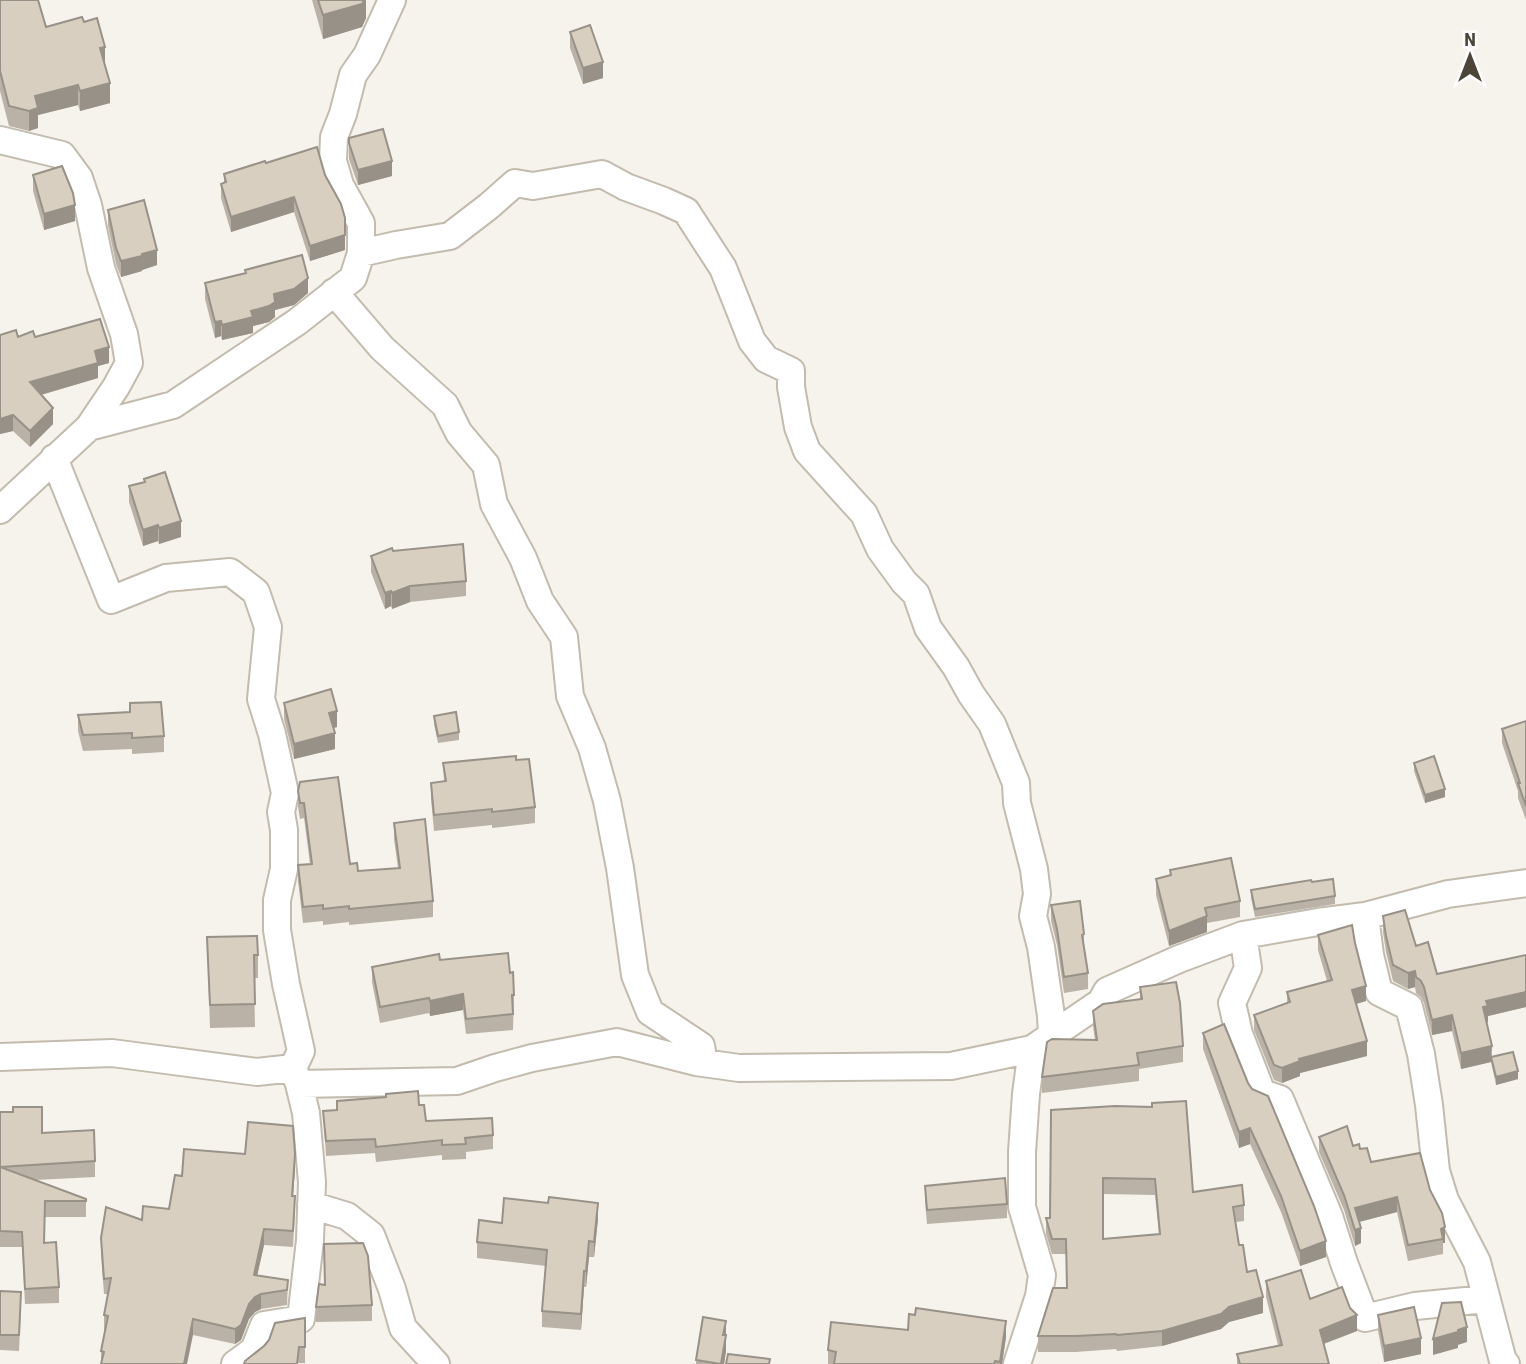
<svg xmlns="http://www.w3.org/2000/svg" width="1526" height="1364" viewBox="0 0 1526 1364" font-family="'Roboto Condensed',sans-serif">
  <rect width="100%" height="100%" fill="#f6f3ec"/>
  <g fill="none" stroke-linecap="round" stroke-linejoin="round">
    <defs>
      <path id="minor" d="M0 140 62 155 79 178 88 205 101 268 124 334 129 363 116 387 89 427
        M361 253 396 245 450 236 489 206 515 183 533 186 602 174 626 187 664 201 686 211 723 268 752 341 766 359 791 371V387L798 427 807 451 864 514 880 549 904 582 916 594 928 628 956 667 971 694 992 724 1016 783 1017 803 1034 869 1037 894 1033 916 1041 947 1051 1016 1052 1035
        M334 292 382 348 445 405 459 433 486 465 494 504 523 558 540 601 564 637 570 696 592 748 607 801 620 868 635 975 650 1012 701 1046 704 1063
        M54 458 111 600 166 578 230 572 256 592 268 627 261 699 272 734 285 793 281 812 284 830V869L277 900V930L286 984 301 1051 293 1068
        M0 510 89 427 173 405 297 322 353 278 361 253V223L340 185 333 161 334 137 343 114 353 75 367 55 392 0
        M1365 916 1370 955 1379 992 1409 1007 1421 1054 1429 1105 1436 1171 1445 1200 1477 1262 1503 1361 1506 1364
        M1243 935 1248 968 1232 1003 1239 1034 1262 1093 1280 1099 1329 1216 1344 1263 1365 1318 1415 1306 1486 1299
        M0 1057 112 1053 257 1072 293 1068 299 1084 457 1081 495 1068 532 1058 617 1042 696 1062 739 1068 951 1066 1032 1049 1101 1002 1107 991 1179 959 1243 935 1318 922 1365 916 1448 894 1526 883
        M311 1205 347 1216 371 1235 392 1289 403 1328 436 1364
        M235 1364 254 1350 264 1325 301 1319 310 1240 312 1182 306 1113 299 1084
        M1017 1364 1039 1296 1042 1275 1022 1207V1152L1026 1094 1032 1049"/>
    </defs>
    <use href="#minor" stroke="#c2bbae" stroke-width="30"/>
    <use href="#minor" stroke="#fff" stroke-width="26"/>
  </g>
  <path fill="#bab2a6" fill-rule="evenodd" d="M0 0 46 27 84 22 105 64 110 103 80 111 78 105 38 115V128L29 131 9 126 0 91Z
    M312 0H366V18L362 27 323 39Z
    M570 32 603 78 583 84 570 48Z
    M349 138 392 176 358 185 349 159Z
    M266 163 345 250 310 261 294 212 231 232 221 198V184L224 183V174Z
    M33 175 75 221 44 230 33 191Z
    M108 210 157 265 142 270V271L121 277 116 264 108 226Z
    M245 270 308 293 294 305 275 310V317L269 322 253 326V333L222 340 221 336 215 338 205 299V283L245 273Z
    M0 335 35 337 109 363 98 366V378L41 395 53 424 30 447 13 431 0 434Z
    M144 479 181 537 159 544 158 541 143 546 129 502V486L144 482Z
    M393 551 466 581V596L410 602 392 609 391 606 385 609 371 572V556Z
    M284 703 337 727 333 728 335 749 294 759 284 719Z
    M130 712 164 736V752L132 754V749L83 751 78 731V715Z
    M434 716 459 732V740L438 743 434 724Z
    M1526 721V820L1518 798V791L1502 743V729Z
    M516 760 535 807V823L492 828V825L434 831 431 799V783L444 781 443 763Z
    M1414 763 1445 797 1425 803 1414 771Z
    M298 791 350 864 358 871 398 868 394 839V823L433 901V917L349 925V922L323 925V921L303 923 298 881V865L310 864 304 818 300 819 298 807Z
    M1170 870 1240 901V917L1207 923V932L1169 946 1156 895V879L1170 875Z
    M1251 890 1335 896V904L1255 917 1251 898Z
    M1051 905 1084 934V950L1088 973V989L1064 993 1057 945 1051 921Z
    M1383 916 1416 946 1437 974 1526 955V1007L1488 1016V1022H1487L1492 1057 1518 1079 1496 1085 1491 1062 1461 1069 1452 1031 1432 1035 1424 1003 1421 997 1416 993 1415 987 1408 989 1393 981 1386 952 1383 932Z
    M1318 935 1355 943 1366 1001 1356 1004 1367 1056 1300 1073V1076L1282 1083 1274 1080 1254 1030V1015L1287 1003V992L1327 981 1318 950Z
    M207 937 258 955V978H254L255 1027 210 1028Z
    M440 960 510 973 514 995 513 1030 466 1034 463 1010 430 1016 429 1013 380 1023 372 982V967Z
    M1140 987 1183 1046V1062L1139 1069V1081L1042 1093V1077L1095 1040 1093 1026V1011L1140 999Z
    M1203 1033 1248 1083 1326 1257 1300 1266 1281 1212 1250 1144 1239 1148 1203 1049Z
    M419 1105 426 1121 493 1135V1149L466 1152V1159L442 1160V1155L376 1162 375 1153 326 1156 323 1111Z
    M1051 1110 1193 1192 1244 1205V1221L1236 1222 1239 1245 1247 1272 1263 1313 1229 1322 1221 1329 1162 1346 1117 1351 1116 1349 1076 1352H1038V1336L1067 1288 1066 1254H1052L1046 1234V1218H1050ZM1103 1194 1155 1195 1159 1234 1103 1239Z
    M0 1112 95 1161V1177L35 1180 86 1199V1217H45L44 1243 59 1287V1303L25 1304 22 1247H0Z
    M1319 1137 1353 1146 1360 1149 1371 1162 1420 1153 1445 1243H1443V1254L1408 1261 1397 1212 1359 1222 1361 1243 1355 1246 1344 1210 1319 1152Z
    M295 1169 293 1196 295 1211 293 1247 264 1245 257 1275 288 1280 287 1305 261 1309 255 1312 249 1319 241 1340 235 1344 193 1335 101 1364V1351L105 1331H104V1315L108 1294H104L101 1254V1238L169 1209 182 1176Z
    M925 1186 1007 1204V1218L927 1224 925 1200Z
    M598 1219 594 1257H589L586 1287H584L581 1330 542 1327V1311L546 1266 477 1258V1242L502 1223Z
    M1266 1281 1310 1299 1357 1331 1324 1344 1329 1364H1237V1354L1278 1345 1266 1297Z
    M324 1285 372 1305V1321L316 1322V1307Z
    M0 1291 21 1308 19 1351 0 1350Z
    M1378 1315 1421 1354 1384 1362 1378 1331Z
    M305 1318V1363H299L264 1346Z
    M1006 1337 1002 1364H828V1350Z
    M726 1351 724 1364H696V1360Z"/>
  <path fill="#979187" d="M364 0H366V18L362 27 323 39V15Z
    M105 47V67L100 48Z
    M603 62V78L583 84V68Z
    M110 83V103L80 111V91Z
    M78 85V105L38 115V128L29 131V111L35 96Z
    M392 161V176L358 185V170Z
    M294 197V212L231 232V217Z
    M75 205V221L44 230V214Z
    M345 235V250L310 261V246Z
    M157 250V265L142 270V271L121 277V261Z
    M308 278V293L294 305 275 310V317L269 322 253 326V333L222 340V325L251 311 274 294Z
    M221 321V336L215 338V322Z
    M109 347V363L98 366V378L30 398V382L95 351Z
    M53 408V424L30 447V431Z
    M13 415V431L0 434V419Z
    M181 521V537L159 544V528Z
    M158 525V541L143 546V530Z
    M410 586V602L392 609V593Z
    M391 591V606L385 609V593Z
    M337 711V727L329 729V713Z
    M335 733V749L294 759V744Z
    M1445 789V797L1425 803V795Z
    M1207 916V932L1169 946V931Z
    M1415 971V987L1408 989V973Z
    M1366 986V1001L1352 1005V990Z
    M1526 992V1007L1488 1016V1022L1483 1023V1007L1486 1001Z
    M463 994V1010L430 1016V1001Z
    M1452 1015V1031L1432 1035V1020Z
    M1367 1041V1056L1300 1073V1076L1282 1083V1068L1299 1059Z
    M1492 1046 1491 1062 1461 1069V1053Z
    M1518 1071V1079L1496 1085V1077Z
    M1250 1128V1144L1239 1148V1132Z
    M295 1154V1169L292 1211V1196Z
    M1397 1197V1212L1355 1223V1208Z
    M598 1203V1219L594 1257V1242Z
    M1445 1227V1243H1443L1441 1229Z
    M1361 1228V1243L1355 1246V1230Z
    M264 1229V1245L254 1290V1275Z
    M589 1241V1257L586 1287V1271Z
    M1326 1241V1257L1300 1266V1251Z
    M584 1271V1287L581 1330V1314Z
    M261 1294V1309L255 1312 249 1319 241 1340 235 1344V1329L249 1304 255 1297Z
    M1263 1297V1313L1229 1322 1221 1329 1162 1346V1331L1229 1307Z
    M1357 1315V1331L1320 1345V1330Z
    M193 1319V1335L187 1364H184Z
    M726 1321V1351L724 1364H721L723 1335Z
    M1006 1321V1337L1002 1364H1000Z
    M1467 1327V1342L1458 1345V1348L1433 1355V1339Z
    M1421 1338V1354L1384 1362V1346Z"/>
  <path fill="#d8cfc1" stroke="#979187" stroke-width="2" fill-rule="evenodd" d="M0 0H38L46 27 82 17 84 22 97 18 105 47 100 48 110 83 80 91 78 85 35 96 38 108 29 111 9 106 0 71Z
    M318 0H364L362 4 323 15Z
    M590 25 603 62 583 68 570 32Z
    M383 129 392 161 358 170 349 143V138Z
    M317 147 325 175 341 204 345 218V235L310 246 294 197 231 217 221 184 226 182 224 174 265 161 266 163Z
    M62 166 73 193 75 205 44 214 33 175Z
    M144 200 157 250 142 254V256L121 261 116 248 108 210Z
    M302 255 308 278 294 289 274 294 275 302 269 306 251 311 253 317 222 325 221 321 215 322 205 283 246 273 245 270Z
    M100 319 109 347 95 351 98 363 30 382 53 408 30 431 13 415 0 419V335L16 330 18 337 33 331 35 337Z
    M165 472 181 521 159 528 158 525 143 530 129 486 145 482 144 479Z
    M463 544 466 581 410 586 392 593 391 591 385 593 371 556 392 548 393 551Z
    M331 689 337 711 329 713 335 733 294 744 284 703Z
    M161 702 164 736 132 738V733L83 735 78 715 130 712V703Z
    M456 712 459 732 438 736 434 716Z
    M1526 721V806L1518 783H1520L1502 729Z
    M516 756V760L529 759 535 807 492 812V809L434 815 431 783 446 781 443 763Z
    M1434 756 1445 789 1425 795 1414 763Z
    M338 777 350 864 357 863 358 871 400 868 394 823 425 819 433 901 349 909V906L323 909V905L303 907 298 865 312 864 304 803H300L298 791 300 782Z
    M1231 858 1240 901 1205 908 1207 916 1169 931 1156 879 1171 875 1170 870Z
    M1333 879 1335 896 1255 909 1251 890 1311 880 1312 882Z
    M1080 901 1084 934 1082 935 1088 973 1064 977 1057 929 1051 905Z
    M1405 910 1416 946 1428 942 1437 974 1526 955V992L1486 1001 1488 1006 1483 1007 1492 1046 1461 1053 1452 1015 1432 1020 1424 987 1421 981 1416 977 1415 971 1408 973 1393 965 1386 936 1383 916Z
    M1352 925 1355 943 1366 986 1352 990 1367 1041 1299 1059 1300 1061 1282 1068 1274 1065 1254 1015 1290 1002 1287 992 1332 980 1318 935Z
    M257 936 258 955H254L255 1004 210 1005 207 937Z
    M508 953 510 973 513 972 514 995H512L513 1014 466 1019 463 994 430 1001 429 998 380 1007 372 967 439 954 440 960Z
    M1176 982 1180 1003 1183 1046 1137 1053 1139 1065 1042 1077 1047 1042 1052 1039 1097 1040 1093 1011 1103 1004 1142 999 1140 987Z
    M1224 1024 1248 1083 1252 1089 1268 1096 1314 1206 1326 1241 1300 1251 1281 1196 1250 1128 1239 1132 1203 1033Z
    M1513 1052 1518 1071 1496 1077 1491 1057Z
    M418 1091 419 1105H424L426 1121 492 1118 493 1135 465 1138 466 1144 442 1145V1140L376 1147 375 1139 326 1141 323 1111 337 1110V1101L386 1097V1094Z
    M1186 1101 1193 1192 1242 1185 1244 1205 1233 1207 1239 1245H1243L1247 1272 1256 1270 1263 1297 1229 1307 1221 1314 1162 1331 1117 1335 1116 1334 1076 1336H1038L1053 1288H1067L1066 1239H1052L1046 1218H1050L1051 1110 1115 1106 1152 1107V1103ZM1103 1178 1155 1179 1160 1234 1103 1239Z
    M13 1107H42V1133L94 1130 95 1161 0 1167V1112H13Z
    M248 1122 293 1126 295 1154 292 1196H295L293 1231 264 1229 254 1275 288 1280 287 1290 261 1294 255 1297 249 1304 241 1325 235 1329 193 1319 184 1364H101L104 1352 101 1351 108 1316 104 1315 111 1278 104 1279 101 1238 106 1207 142 1220 143 1206 169 1209 175 1175 182 1176 184 1149 245 1154Z
    M1347 1126 1353 1146 1359 1144 1360 1149 1367 1148 1371 1162 1420 1153 1430 1190 1442 1213 1445 1227 1441 1229 1443 1239 1408 1245 1397 1197 1355 1208 1361 1228 1355 1230 1344 1195 1319 1137Z
    M0 1167 86 1199V1201H45L44 1243 56 1242 59 1287 25 1289 22 1232 0 1231Z
    M1005 1178 1007 1204 927 1210 925 1186Z
    M549 1197 598 1203 594 1242 589 1241 586 1271H584L581 1314 542 1311 547 1250 477 1242 479 1220 502 1223 504 1198 548 1203Z
    M363 1243 368 1256 372 1305 316 1307 319 1284 325 1285 324 1244Z
    M1301 1270 1310 1299 1342 1287 1350 1308 1357 1315 1320 1330 1329 1364H1240L1237 1354 1282 1345 1266 1281Z
    M0 1291 21 1292 19 1335H0Z
    M1461 1302 1467 1327 1458 1330V1332L1433 1339 1442 1303Z
    M1414 1307 1421 1338 1384 1346 1378 1315Z
    M916 1308 1006 1321 1000 1362 995 1361 994 1364H834L836 1352 828 1350 831 1322 908 1330 909 1314 915 1315Z
    M703 1317 726 1321 723 1335H726L721 1364 696 1360Z
    M305 1318V1347H299L297 1364H244L245 1361 264 1346 269 1340 275 1323Z
    M728 1354 770 1359 769 1364H726Z"/>
  <g transform="translate(1470 56)" stroke="#ffffff" stroke-width="5" paint-order="stroke">
  <path d="M0-5L12 26L0 18L-12 26Z" fill="#4b4439"/>
  <text y="-10" font-size="19" font-weight="bold" text-anchor="middle" fill="#4b4439">N</text>
  </g>
</svg>
